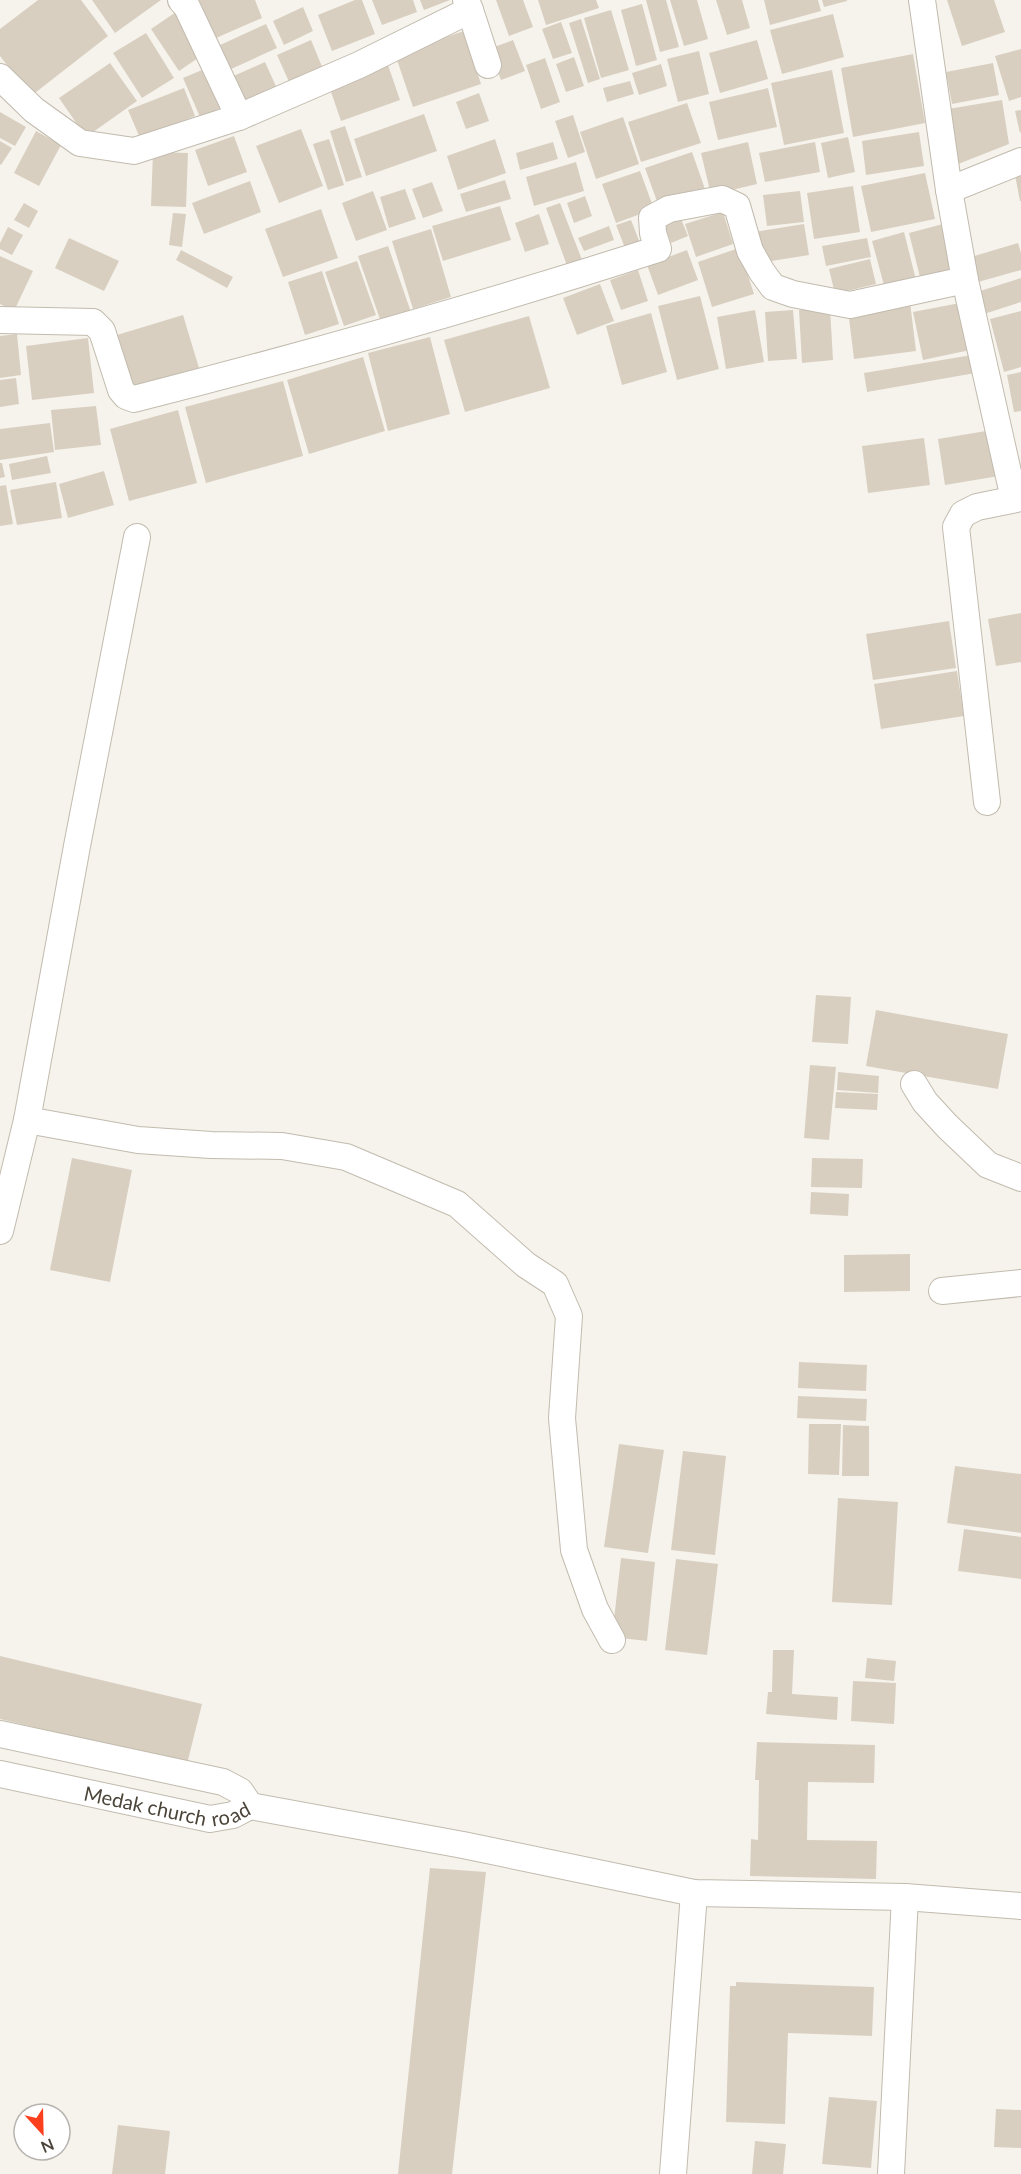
<svg xmlns="http://www.w3.org/2000/svg" width="1021" height="2174" viewBox="0 0 1021 2174" font-family="Lato,sans-serif">
  <rect width="100%" height="100%" fill="#f6f3ec"/>
  <path fill="#d8cfc1" d="M38 0H81L108 36 31 96 0 56V29Z
    M92 0H161L115 33Z
    M199 0H255L262 18 216 38Z
    M355 0H362L375 34 332 51 318 15Z
    M372 0H413L417 12 382 25Z
    M420 0H450L424 10Z
    M496 0H523L533 27 509 36Z
    M538 0H596L599 8 546 25Z
    M646 0H666L679 47 660 52Z
    M670 0H697L708 39 684 46Z
    M716 0H742L750 28 727 35Z
    M764 0H818L821 11 770 25Z
    M822 0H847V1L824 7Z
    M947 0H994L1005 32 962 46Z
    M642 4 657 60 636 66 621 10Z
    M303 7 313 31 284 45 273 21Z
    M611 10 629 70 601 78 584 18Z
    M176 12 204 54 179 71 151 29Z
    M833 14 844 57 782 74 770 30Z
    M581 19 600 79 588 83 569 23Z
    M561 22 572 53 553 59 542 29Z
    M266 24 277 48 229 70 218 46Z
    M464 31 481 84 413 107 395 54Z
    M146 33 174 78 142 98 113 53Z
    M311 40 323 69 290 84 277 55Z
    M513 40 525 71 501 80 489 49Z
    M757 40 768 79 720 93 709 53Z
    M1021 49V97L1009 101 995 56Z
    M699 51 709 94 678 102 667 59Z
    M913 54 925 123 853 137 841 68Z
    M574 57 584 86 566 92 556 64Z
    M545 58 560 102 541 109 526 65Z
    M265 62 279 93 243 109 229 78Z
    M110 63 137 101 86 137 59 98Z
    M993 63 999 95 952 104 946 72Z
    M661 64 667 86 639 95 632 73Z
    M388 65 400 100 341 121 329 86Z
    M209 67 225 106 200 117 183 78Z
    M832 70 844 133 784 145 771 83Z
    M630 81 634 94 607 102 603 88Z
    M184 88 195 116 140 138 128 110Z
    M768 88 777 127 718 140 709 102Z
    M479 93 489 121 466 129 456 102Z
    M1002 100 1009 144 953 166 942 110Z
    M687 103 701 143 641 162 628 122Z
    M1021 110V132L1020 133 1015 111Z
    M0 112 26 127 15 146 0 138Z
    M424 114 437 151 366 176 354 139Z
    M573 115 585 152 568 158 555 121Z
    M623 117 639 164 596 179 580 132Z
    M345 126 362 177 346 182 330 131Z
    M301 129 323 186 279 203 256 146Z
    M36 131 61 145 39 186 14 173Z
    M919 132 924 166 866 175 862 141Z
    M234 136 247 172 208 186 195 150Z
    M848 137 855 172 828 178 821 143Z
    M329 139 344 185 328 190 313 144Z
    M495 139 506 173 458 190 447 156Z
    M0 141 12 148 1 165 0 164Z
    M553 142 558 159 520 170 516 153Z
    M748 142 757 184 711 195 701 153Z
    M815 142 820 172 765 182 759 153Z
    M153 152 188 153 186 207 151 206Z
    M692 152 706 192 659 207 645 168Z
    M576 162 584 191 534 206 526 177Z
    M640 171 654 209 616 223 602 184Z
    M925 173 935 219 871 232 861 186Z
    M1021 174V201H1020L1015 175Z
    M505 180 511 199 466 212 460 194Z
    M250 181 261 212 204 234 192 203Z
    M432 182 443 211 423 218 412 189Z
    M853 186 860 232 814 239 807 193Z
    M405 189 416 219 389 228 380 197Z
    M373 191 387 230 356 241 342 203Z
    M800 191 804 222 767 226 763 195Z
    M585 196 592 216 574 223 567 203Z
    M24 203 38 211 29 228 14 220Z
    M560 203 584 265 569 271 546 208Z
    M500 206 511 240 443 261 432 226Z
    M321 209 338 258 283 277 265 229Z
    M723 212 733 244 696 257 685 224Z
    M173 213 186 214 182 247 169 245Z
    M539 214 549 244 525 252 515 223Z
    M679 214 688 236 671 243 663 221Z
    M631 220 640 243 625 248 616 225Z
    M804 224 809 255 759 263 754 232Z
    M943 224 956 273 921 281 909 233Z
    M609 226 614 240 584 251 578 238Z
    M8 227 23 235 12 255 0 249V243Z
    M431 229 451 297 413 309 392 241Z
    M904 232 916 280 885 289 872 241Z
    M69 238 119 261 104 291 55 268Z
    M867 238 871 257 826 266 822 246Z
    M1018 243 1021 253V270L978 282 971 257Z
    M388 246 412 315 382 325 358 256Z
    M739 248 754 294 712 307 698 262Z
    M181 250 233 277 227 288 176 260Z
    M687 250 698 280 658 295 647 265Z
    M0 256 33 271 14 311 0 304Z
    M870 259 876 284 835 294 829 269Z
    M357 261 376 315 344 326 325 272Z
    M638 270 648 301 621 310 610 280Z
    M322 271 339 324 305 335 288 282Z
    M1021 278V302L984 314 977 292Z
    M600 284 614 321 577 335 563 298Z
    M700 296 719 369 677 380 658 306Z
    M910 302 916 351 854 359 848 310Z
    M965 302 975 349 923 360 913 312Z
    M830 308 833 360 802 363 799 310Z
    M755 310 764 362 726 369 717 317Z
    M793 310 797 359 768 361 765 312Z
    M1021 311V367L1004 372 990 319Z
    M651 313 667 372 622 385 606 326Z
    M183 315 199 368 133 389 117 335Z
    M529 316 550 388 465 412 444 340Z
    M17 334 21 375 0 378V336Z
    M430 337 450 414 388 431 368 353Z
    M88 338 94 393 32 400 26 346Z
    M978 354 981 372 867 392 864 373Z
    M363 357 385 431 309 454 287 380Z
    M1021 372V411L1014 412 1007 375Z
    M16 378 19 404 0 407V380Z
    M283 381 303 456 206 483 185 407Z
    M96 406 101 445 55 450 51 410Z
    M178 410 197 483 129 501 110 429Z
    M50 423 54 452 0 460V429Z
    M992 430 999 476 945 485 938 439Z
    M924 438 930 485 868 493 862 446Z
    M47 456 51 473 12 480 9 464Z
    M0 463H2L5 477 0 478Z
    M104 471 114 505 68 518 59 484Z
    M56 482 62 518 17 525 10 490Z
    M6 485 13 524 0 526V486Z
    M1021 613V662L996 666 988 619Z
    M949 621 956 668 873 680 866 634Z
    M957 671 964 716 881 729 874 684Z
    M816 995 851 997 848 1044 812 1042Z
    M876 1010 1008 1034 998 1089 866 1066Z
    M810 1065 836 1067 829 1140 804 1138Z
    M838 1072 879 1076 878 1093 837 1090Z
    M836 1092 878 1094 877 1110 835 1108Z
    M72 1158 132 1170 110 1282 50 1270Z
    M812 1158 863 1159 862 1188 811 1187Z
    M811 1192 849 1194 848 1216 810 1214Z
    M910 1254V1291L844 1292V1255Z
    M799 1362 867 1365 866 1391 798 1388Z
    M798 1396 867 1399 866 1421 797 1418Z
    M809 1424H841L839 1475 808 1474Z
    M843 1425 869 1426V1476H842Z
    M619 1444 664 1450 648 1553 604 1547Z
    M683 1451 726 1456 715 1555 671 1550Z
    M955 1466 1021 1474V1533L947 1523Z
    M838 1498 898 1502 892 1605 832 1602Z
    M964 1529 1021 1537V1579L958 1571Z
    M621 1558 655 1562 647 1641 612 1637Z
    M676 1559 718 1564 707 1655 665 1650Z
    M773 1650H794L792 1694 838 1697 837 1720 766 1714 768 1692H772Z
    M0 1656 202 1704 187 1764 0 1719Z
    M867 1658 896 1661 894 1681 865 1678Z
    M853 1681 896 1683 894 1724 851 1721Z
    M757 1742 875 1745 874 1783 808 1782 807 1840 877 1841 876 1879 750 1876 751 1839 758 1840 759 1780H755Z
    M430 1868 486 1872 452 2174H398Z
    M736 1982 874 1987 872 2036 788 2033 785 2124 726 2122 730 1986H736Z
    M829 2097 877 2101 871 2168 822 2164Z
    M996 2109 1021 2110V2148L994 2147Z
    M118 2125 170 2131 165 2174H112Z
    M755 2141 786 2144 783 2174H752Z"/>
  <g fill="none" stroke-linecap="round" stroke-linejoin="round">
    <defs>
      <g id="minor">
        <path d="M181 0 187 7 239 117"/>
        <path d="M922 0 949 190 965 280 1014 499"/>
        <path d="M470 10 488 65"/>
        <path d="M0 77 34 110 80 143 134 151 239 117 359 65 470 10 466 0"/>
        <path d="M949 190 1021 161"/>
        <path d="M0 320 93 322 102 331 121 390 126 396 134 399C310 354 485 305 658 249L653 233 652 218 669 209 722 199 737 206 750 251 762 272 773 287 793 294 850 305 965 280"/>
        <path d="M987 802 956 527 963 514 977 507 1021 498"/>
        <path d="M914 1084 925 1102 947 1126 988 1165 1021 1178"/>
        <path d="M27 1120 138 1140 211 1145 282 1146 346 1157 457 1204 526 1265 555 1284 569 1316 562 1418 574 1550 595 1609 612 1640"/>
        <path d="M0 1231 27 1120 77 846 137 537"/>
        <path d="M942 1291 1021 1283"/>
        <path d="M0 1734 223 1782 240 1791 250 1806"/>
        <path id="s1" d="M0 1774 210 1819 233 1815 250 1806"/>
        <path d="M250 1806 463 1845 694 1893 905 1897 1021 1906"/>
        <path d="M673 2174 694 1893"/>
        <path d="M891 2174 905 1897"/>
      </g>
    </defs>
    <use href="#minor" stroke="#c2bbae" stroke-width="28"/>
    <use href="#minor" stroke="#fff" stroke-width="26"/>
  </g>
  <g text-anchor="middle" dominant-baseline="central" stroke-width="4.5" stroke-linejoin="round" paint-order="stroke">
    <g font-size="20" fill="#4b4439" stroke="#fff">
      <text stroke="none"><textPath href="#s1" startOffset="171">Medak church road</textPath></text>
    </g>
  </g>
  <g transform="translate(42 2132) rotate(158)"><circle r="28" fill="#ffffff" stroke="#b7b4b0" stroke-width="1.5"/>
  <path d="M0-4.5L10 22L0 15L-10 22Z" fill="#fc3f1d"/>
  <text y="-9" font-size="16" font-weight="bold" text-anchor="middle" fill="#4b4439">N</text>
  </g>
</svg>
